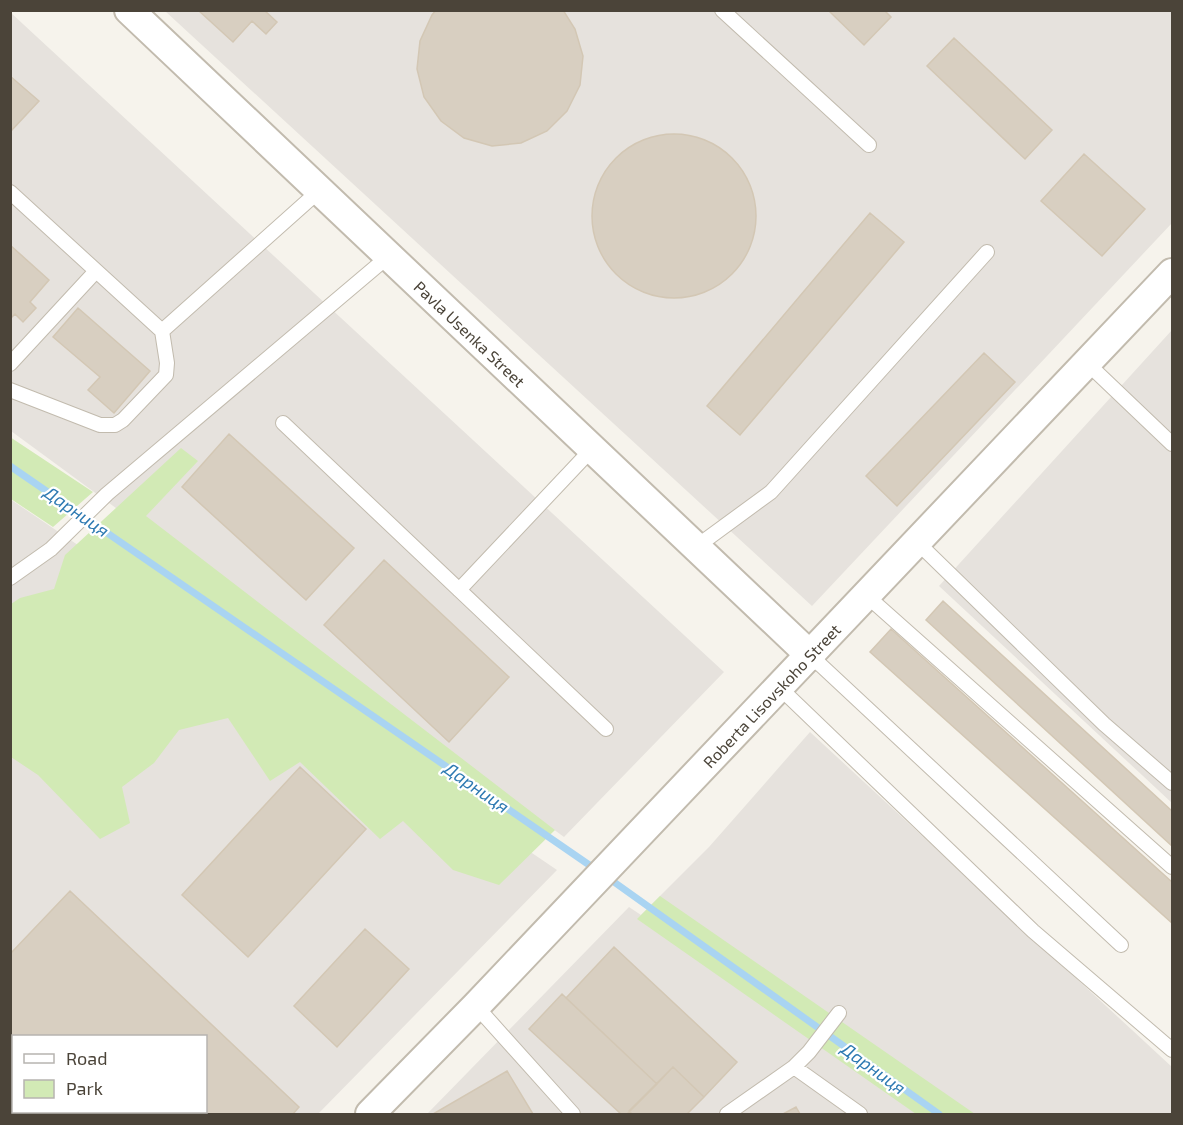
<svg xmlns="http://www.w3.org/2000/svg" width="1183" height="1125" viewBox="0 0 1183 1125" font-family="'Exo 2',sans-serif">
  <rect width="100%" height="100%" fill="#f6f3ec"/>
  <path fill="#e6e2dd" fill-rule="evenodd" d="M165 11H1172V223L812 606Z
    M10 12 724 672 564 837 11 431Z
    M1172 330V803L939 586Z
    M10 499 557 870 318 1114H11ZM14 1036H206V1112H14Z
    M810 732 1172 1067V1114H427L629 907 641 915 709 847Z"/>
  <path fill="#d2eab5" d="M10 437 93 492 53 527 11 499Z
    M181 448 198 461 146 516 555 830 499 885 453 870 403 821 380 839 300 762 270 781 228 718 179 730 154 763 122 787 130 823 100 839 38 775 11 757V604L20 598 54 589 65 555Z
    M660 896 975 1114H916L637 919Z"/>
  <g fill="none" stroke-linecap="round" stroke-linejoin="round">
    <path stroke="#a9d4f2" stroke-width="7" d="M10 466 598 871
      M607 877 939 1114"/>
  </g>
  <path fill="#d8cfc1" stroke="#d3c7b4" stroke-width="1.5" fill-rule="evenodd" d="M198 10H264L277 22 266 34 252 21 233 42Z
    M436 10H563L575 29 583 56 580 85 567 111 547 131 521 143 492 146 464 138 441 121 424 97 417 69 420 41 432 15Z
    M828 10H884L891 17 864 45Z
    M954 38 1052 130 1025 159 927 66Z
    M10 76 39 101 10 132Z
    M592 216a82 82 0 1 1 164 0a82 82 0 1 1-164 0Z
    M1084 154 1145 209 1102 256 1041 201Z
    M870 213 904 242 740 435 707 406Z
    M10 245 49 280 30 302 36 308 23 322 15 314 10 319Z
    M78 308 150 371 114 413 88 390 100 377 53 337Z
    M984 353 1015 382 897 506 866 476Z
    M229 434 354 548 306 600 182 487Z
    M384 560 509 677 449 742 324 625Z
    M943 601 1172 811V846L926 620Z
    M891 629 1172 882V923L870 652Z
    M300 767 366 829 248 957 182 895Z
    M70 891 299 1107 293 1114H10V954ZM14 1036H206V1112H14Z
    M365 929 409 969 337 1047 294 1006Z
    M614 947 737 1062 704 1097 673 1067 657 1084 566 998Z
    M562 994 657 1084 627 1114H621L529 1029Z
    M673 1067 704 1097 687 1114H632L629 1111Z
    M507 1071 533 1114H433Z
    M796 1107 800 1114H783Z"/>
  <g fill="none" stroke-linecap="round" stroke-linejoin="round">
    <defs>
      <path id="service" d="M722 10 869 145
        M10 192 162 331 320 190
        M1087 363 1172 444
        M10 364 96 271
        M10 390 100 425H115L123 420 166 375 167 363 162 331
        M283 423 606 729
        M918 543 1104 724 1172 783
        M696 547 771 492 987 252
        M10 578 51 549 107 494 390 255
        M459 590 592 449
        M867 596 1172 867
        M811 656 1121 945
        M780 688 1033 931 1172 1050
        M476 1006 573 1114
        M794 1067 809 1052 839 1013
        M727 1114 794 1067 860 1114"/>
      <g id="minor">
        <path id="s1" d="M129 10 811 656"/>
        <path id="s2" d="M370 1114 476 1006 1172 273"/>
      </g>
    </defs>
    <use href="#service" stroke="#c2bbae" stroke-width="16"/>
    <use href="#minor" stroke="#c2bbae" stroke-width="32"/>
    <use href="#service" stroke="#fff" stroke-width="14"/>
    <use href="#minor" stroke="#fff" stroke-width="28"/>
  </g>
  <g text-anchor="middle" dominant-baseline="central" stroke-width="4.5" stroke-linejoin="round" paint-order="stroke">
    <g font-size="16" fill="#4b4439" stroke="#fff">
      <text stroke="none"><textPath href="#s1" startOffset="470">Pavla Usenka Street</textPath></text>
      <text stroke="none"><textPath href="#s2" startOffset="580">Roberta Lisovskoho Street</textPath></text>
    </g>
    <g font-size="18" font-style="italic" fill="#2e7ab2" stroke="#fff">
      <text transform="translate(77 511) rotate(35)">Дарниця</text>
      <text transform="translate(477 787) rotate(35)">Дарниця</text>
      <text transform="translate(874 1068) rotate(36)">Дарниця</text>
    </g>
  </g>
  <rect width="1183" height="1125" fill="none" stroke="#4b4439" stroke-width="24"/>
  <rect x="12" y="1035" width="195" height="78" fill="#ffffff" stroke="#b7b4b0" stroke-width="1.5"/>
  <rect x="24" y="1054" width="30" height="9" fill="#ffffff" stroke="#b7b4b0" stroke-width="1.5"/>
  <text x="66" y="1065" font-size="18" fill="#4b4439">Road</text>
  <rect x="24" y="1080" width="30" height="18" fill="#d2eab5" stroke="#b7b4b0" stroke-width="1.5"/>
  <text x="66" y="1095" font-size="18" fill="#4b4439">Park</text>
</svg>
